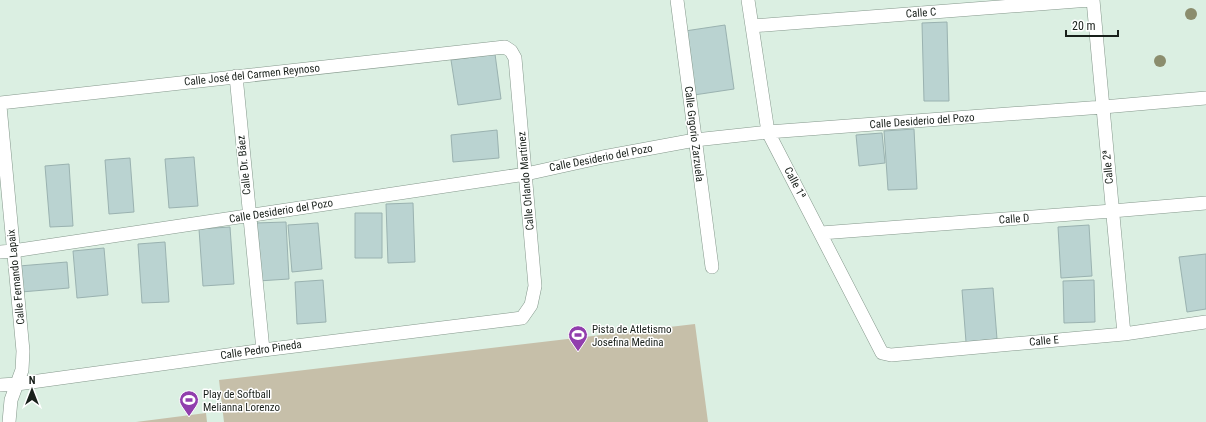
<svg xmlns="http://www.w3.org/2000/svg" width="1206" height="422" viewBox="0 0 1206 422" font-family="'Roboto Condensed',sans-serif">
  <rect width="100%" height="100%" fill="#dbefe2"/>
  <path fill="#c6bfa9" d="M695 324 708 422H224L219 380Z
    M206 413 207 422H136Z"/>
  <path fill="#bad3d1" stroke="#9ab2b0" d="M947 22 949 101H924L922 23Z
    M725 25 734 89 694 95 685 31Z
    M495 54 501 99 458 105 451 60Z
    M914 129 917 189 888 190 884 131Z
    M497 130 499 158 453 162 451 135Z
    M882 133 885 163 859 166 856 135Z
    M194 157 198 206 169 208 165 159Z
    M130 158 134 212 109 214 105 160Z
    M69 164 73 226 50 227 45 166Z
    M413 203 415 262 388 263 386 204Z
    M355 213H382V258H355Z
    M286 222 289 279 258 281 255 223Z
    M318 223 322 269 292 272 288 225Z
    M1089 225 1092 276 1061 278 1058 227Z
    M230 227 234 284 203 286 199 229Z
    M165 242 169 302 142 303 138 244Z
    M104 248 108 295 77 298 73 251Z
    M1206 254V309L1187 312 1179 257Z
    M67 262 69 288 21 292 19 266Z
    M323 280 326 322 297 324 295 282Z
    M1094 280 1095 322 1064 323 1063 281Z
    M993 288 997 339 966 342 962 290Z"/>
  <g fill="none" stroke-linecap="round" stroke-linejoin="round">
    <defs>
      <path id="minor" d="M677 0 712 267
        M748 0 768 132 882 353 891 355 1124 334 1206 322
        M1093 0 1124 334
        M752 26 1090 0
        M236 76 263 350
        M0 103 505 47 511 51 515 58 535 286 531 305 522 318 263 350 17 384 0 385
        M0 106 23 351 22 370 11 400 9 422
        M821 233 1112 211 1206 203
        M0 252 13 251 526 174 603 157 695 140 768 132 1103 107 1206 98"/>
    </defs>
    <use href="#minor" stroke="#85988c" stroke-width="14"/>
    <use href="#minor" stroke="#fff" stroke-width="13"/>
  </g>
  <g fill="#8b8d6d">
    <circle cx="1191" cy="14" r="6"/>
    <circle cx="1160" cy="61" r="6"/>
  </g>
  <defs>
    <symbol id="stadium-pin" viewBox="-11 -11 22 30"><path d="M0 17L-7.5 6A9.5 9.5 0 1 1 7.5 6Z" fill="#913ead" stroke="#fff"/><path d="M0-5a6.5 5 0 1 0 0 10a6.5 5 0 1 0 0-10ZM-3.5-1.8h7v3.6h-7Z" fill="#fff"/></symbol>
  </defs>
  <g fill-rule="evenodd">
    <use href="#stadium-pin" x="567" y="324" width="22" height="30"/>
    <use href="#stadium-pin" x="178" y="389" width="22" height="30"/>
  </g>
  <g text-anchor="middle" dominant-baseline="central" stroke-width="3" stroke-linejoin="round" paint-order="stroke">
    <g font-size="11" fill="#19201b" stroke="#fff">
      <text transform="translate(921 13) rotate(-4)">Calle C</text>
      <text transform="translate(252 75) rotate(-6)">Calle José del Carmen Reynoso</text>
      <text transform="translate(922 121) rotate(-4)">Calle Desiderio del Pozo</text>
      <text transform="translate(694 134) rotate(83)">Calle Grgorio Zarzuela</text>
      <text transform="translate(601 158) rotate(-11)">Calle Desiderio del Pozo</text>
      <text transform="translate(244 165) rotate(-96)">Calle Dr. Báez</text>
      <text transform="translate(1108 167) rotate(-95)">Calle 2ª</text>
      <text transform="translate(526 181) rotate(-95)">Calle Orlando Martínez</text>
      <text transform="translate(795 183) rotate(62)">Calle 1ª</text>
      <text transform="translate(281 211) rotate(-9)">Calle Desiderio del Pozo</text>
      <text transform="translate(1014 219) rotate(-4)">Calle D</text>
      <text transform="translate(16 277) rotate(-96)">Calle Fernando Lapaix</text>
      <text transform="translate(1044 341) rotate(-5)">Calle E</text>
      <text transform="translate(261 350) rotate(-8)">Calle Pedro Pineda</text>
    </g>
    <g font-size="11" fill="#19201b" stroke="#fff" text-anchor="start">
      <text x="592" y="329">Pista de Atletismo<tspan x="592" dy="13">Josefina Medina</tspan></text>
      <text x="203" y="394">Play de Softball<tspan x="203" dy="13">Melianna Lorenzo</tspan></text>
    </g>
  </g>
  <g transform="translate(32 390)" stroke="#ffffff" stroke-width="3" paint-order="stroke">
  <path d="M0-3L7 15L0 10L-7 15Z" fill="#19201b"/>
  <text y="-6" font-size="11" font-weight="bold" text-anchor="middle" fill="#19201b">N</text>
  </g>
  <path d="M1066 30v6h52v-6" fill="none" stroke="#19201b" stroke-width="2"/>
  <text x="1072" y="30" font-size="12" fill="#19201b" stroke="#ffffff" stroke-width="3" paint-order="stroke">20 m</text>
</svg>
